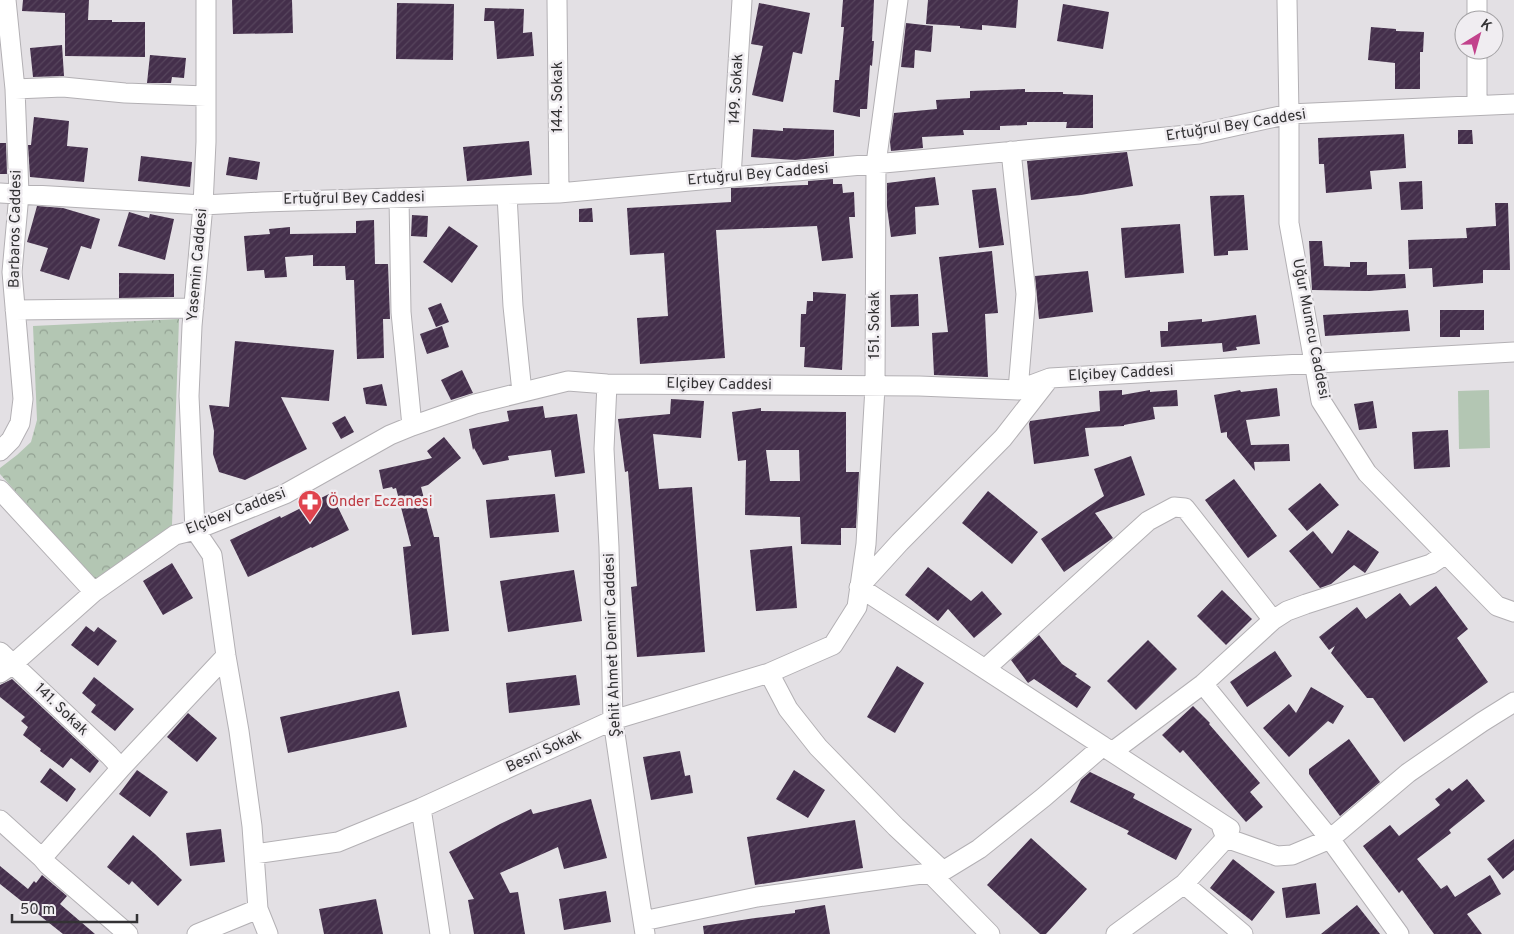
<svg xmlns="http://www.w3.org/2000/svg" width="1514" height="934" viewBox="0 0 1514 934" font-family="Overpass,sans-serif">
  <defs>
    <pattern id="park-crowns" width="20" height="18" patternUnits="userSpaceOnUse" patternTransform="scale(1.25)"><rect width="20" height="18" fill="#b3c6b3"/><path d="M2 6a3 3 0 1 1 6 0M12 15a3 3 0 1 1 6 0" fill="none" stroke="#92a192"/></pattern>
    <pattern id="building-hatch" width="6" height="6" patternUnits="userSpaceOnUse" patternTransform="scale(1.25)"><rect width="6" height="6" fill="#442f4b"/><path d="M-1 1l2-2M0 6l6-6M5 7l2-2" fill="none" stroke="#57455d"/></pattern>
  </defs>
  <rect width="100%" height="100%" fill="#e3e0e4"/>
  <path fill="#b3c6b3" d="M1489 390 1490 448 1459 449 1458 391Z"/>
  <path fill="url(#park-crowns)" d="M179 319 172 525 164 536 95 581 0 474V468L17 455 31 442 37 420 33 326Z"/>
  <path fill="url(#building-hatch)" fill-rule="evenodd" d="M23 0H89L88 20H112V22H145V57L65 56V13L22 11Z
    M232 0H292L293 33 233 34Z
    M843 0H874L872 41H874L872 66 870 65 867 109H860V117L833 112 835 80H839L844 27H841Z
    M928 0H1018L1016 28 982 25V30L960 28V26L926 24Z
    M397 3 454 4 453 60 396 59Z
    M759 3 810 13 802 54 793 52 783 102 752 95 763 46 751 44Z
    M1063 4 1109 12 1103 49 1057 41Z
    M485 8 524 9 523 33 532 32 534 56 497 59 494 21H484Z
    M906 23 933 26 931 52 915 50 914 68 901 67Z
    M1371 27 1396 29V31L1424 32 1423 52H1420V89H1395V63L1368 60Z
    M62 45 64 76 33 77 30 48Z
    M150 55 186 58 184 78 172 77 171 83H147Z
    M1025 89V92H1063V94L1093 95V128H1066L1067 122H1027V125L1000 126V130H963L964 135 922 137 923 148 891 151 890 142 894 113 937 109 936 100 970 98V91Z
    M34 117 69 121 67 146 88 148 84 182 30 177 28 145H31Z
    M783 128 834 130V156L795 160 751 157 753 129 783 131Z
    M1458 130H1472L1473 144H1458Z
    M1404 134 1406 168 1370 171 1372 189 1326 193 1324 164H1319L1318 138Z
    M529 141 532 175 467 181 463 147Z
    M0 143H6L7 174H0Z
    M1127 152 1133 186 1081 195 1031 200 1027 161Z
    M141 156 192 162 190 187 138 181Z
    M229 157 260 162 257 180 226 175Z
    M935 177 939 205 915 207 916 234 891 237 887 207V183Z
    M833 179V184H842L843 193 854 192 855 217H849L853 258 822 261 817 226 716 230 725 358 640 364 637 318 668 316 664 253 630 255 627 208 731 202V188L805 185H808V181Z
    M1422 181 1423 209 1401 210 1399 182Z
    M996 188 1004 245 979 248 972 190Z
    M1244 195 1248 250 1228 251V255L1214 256 1210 196Z
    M1495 203H1508L1510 270H1483V283L1433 287 1432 268 1409 269 1408 240 1467 238 1466 228 1496 226Z
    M37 206 63 208 100 219 91 249 81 246 69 280 40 271 48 248 27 242Z
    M592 208 593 222H579V209Z
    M129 212 149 218 150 214 174 219 165 260 118 246Z
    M412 215 428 216 427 237 411 236Z
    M374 220 375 264H388L390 319H383L384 358 357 359 354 280H346L345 266H313V255L285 257 287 277 265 278 264 270 247 271 244 236 270 234 269 229 290 227V234L356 233V221Z
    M1180 224 1184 273 1125 278 1121 228Z
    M449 226 478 246 452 283 423 262Z
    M1309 241H1322L1324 266 1350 267V262H1367V275L1405 274 1406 288 1369 291 1312 290Z
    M992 251 998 313 985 314 988 377 934 375 932 333 948 332 939 257Z
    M1088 271 1093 312 1039 319 1035 276Z
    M119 273 174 274V297L119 298Z
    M813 292 846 294 842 370 804 367 805 347H800L801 314H806L807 301H813Z
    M918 294 919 326 891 327 890 295Z
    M441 303 449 322 436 327 428 308Z
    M1408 310 1410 331 1325 336 1323 315Z
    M1440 310H1484V330H1460V337H1440Z
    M1256 315 1260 344 1236 347 1237 350 1223 352 1222 343 1161 347 1160 331H1168V322L1202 319V322Z
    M442 326 449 347 427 354 420 334Z
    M235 341 334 350 329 401 281 397 307 449 245 480 219 472 213 454 214 431 209 405 229 407Z
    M462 370 473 393 451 400 441 380Z
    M382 384 387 406 366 404 363 388Z
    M1277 388 1280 416 1246 420 1251 445 1289 444 1290 461 1254 462 1255 471 1227 437V432L1221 433 1214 395 1240 390 1241 392Z
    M1122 390V395L1150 390V392L1177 390 1178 406 1153 407 1155 419 1124 425V426L1085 428 1089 456 1034 464 1029 424 1030 421 1100 411 1099 391Z
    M671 399 704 401 701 438 653 434 659 489 692 487 705 652 637 657 631 587 637 586 628 471 625 472 618 419 670 414Z
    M1373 401 1377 428 1359 430 1354 404Z
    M543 406 545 418 577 414 585 473 555 477 551 450 508 456 509 460 483 465 474 448 473 450 469 429 509 421 507 411Z
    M761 408V411L846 412V472H859L856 528H841V545L801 544 800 517 745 515 746 460 738 461 732 412ZM766 450H799L800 481H770Z
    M345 416 354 432 341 439 332 423Z
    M1448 430 1450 467 1414 469 1412 432Z
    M444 437 461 458 428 485 421 487 434 537H439L449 631 412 635 403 547 411 546 396 488 393 489 392 487 383 489 379 470 432 458 427 451Z
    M1131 456 1145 495 1095 513 1113 538 1064 572 1041 539 1104 496 1094 469Z
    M1234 479 1277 536 1248 558 1205 500Z
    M1320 483 1339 505 1307 531 1288 509Z
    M988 491 1038 532 1012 564 962 523Z
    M331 493 349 530 312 548 311 547 248 577 230 540 280 516 281 518Z
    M555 494 559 532 490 538 486 500Z
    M1348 530 1379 552 1365 573 1354 565 1331 584 1320 588 1289 551 1313 531 1332 554Z
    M792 546 797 608 756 611 750 550Z
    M172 563 193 598 163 615 143 581Z
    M928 567 971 601 982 591 1002 614 974 638 948 609 938 621 905 595Z
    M574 570 582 621 508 632 500 581Z
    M1436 586 1468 629 1457 638 1488 682 1404 742 1373 698H1367L1331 653 1335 646 1329 650 1319 637 1357 607 1366 619 1400 593 1410 606Z
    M1222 590 1252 619 1226 645 1197 616Z
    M86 626 94 632 98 627 117 641 98 666 71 645Z
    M1039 635 1062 664 1077 674 1075 676 1091 687 1077 708 1034 679 1028 683 1011 660Z
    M1148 640 1177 669 1136 710 1107 681Z
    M1275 651 1292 676 1247 707 1230 682Z
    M897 666 924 683 895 733 867 717Z
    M576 675 580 705 509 713 506 683Z
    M94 677 134 709 115 731 91 712 96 705 82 693Z
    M12 679 99 761 90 773 71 758 63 768 40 751 41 749 23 735 28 727 21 721 25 717 0 697V685Z
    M1311 687 1344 706 1333 724 1328 721 1289 757 1263 728 1289 704 1296 713Z
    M399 691 407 727 288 753 280 717Z
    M1193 706 1210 723 1209 724 1260 783 1250 792 1263 807 1246 822 1183 750 1180 753 1162 735Z
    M188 713 217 738 197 762 167 737Z
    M1349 739 1380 782 1340 816 1309 774V769Z
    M680 751 685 776 690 775 693 793 651 800 643 757Z
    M50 768 76 789 67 802 40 782Z
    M137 770 168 792 150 817 119 794Z
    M794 770 825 790 808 818 776 799Z
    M1090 772 1135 794 1133 798 1192 829 1176 860 1127 834 1129 831 1070 802 1081 780Z
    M1467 779 1485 801 1449 830 1451 833 1417 859 1441 889 1447 885 1455 897 1490 875 1501 894 1467 914 1482 934H1434L1402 890 1399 893 1363 846 1390 825 1399 836 1440 805 1435 799 1449 788 1452 791Z
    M591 799 607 858 564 869 558 847 500 873 510 893 518 892 525 934H474L468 900 474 899 449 852 500 824 531 809 533 814Z
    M855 820 863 868 755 885 747 837Z
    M221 829 225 862 190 866 186 833Z
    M133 835 155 854 182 880 158 906 132 881 129 885 107 867Z
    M1031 838 1087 889 1046 934H1040L987 885Z
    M1514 839V870L1503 879 1487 859Z
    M1233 859 1275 892 1252 921 1210 888Z
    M0 866 28 889 34 881 36 883 42 875 67 896 60 904 95 934H63L0 884Z
    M1316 883 1320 914 1286 918 1282 888Z
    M606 891 611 922 564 930 559 899Z
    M376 899 383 934H324L319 909Z
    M825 905 830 934H704L703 926 755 918 795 913V910Z
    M1357 905 1380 934H1321Z"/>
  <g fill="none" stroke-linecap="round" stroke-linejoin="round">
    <defs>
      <path id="minor" d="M206 0V142L203 205 192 326 189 396 195 530 212 555 226 656 239 731 252 826 258 909 268 934
        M557 0 559 193
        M1287 0 1289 114V223L1321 401 1367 473 1497 606 1514 612
        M1477 0V20
        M1477 50V105
        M15 89 63 87 125 93 206 96
        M1011 151 1026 294 1018 390
        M731 177 742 0
        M0 193 203 205 262 202 559 193 1199 134 1289 114 1514 104
        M507 195 513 306 522 392
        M399 198 401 312 412 426
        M15 310 194 308
        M1049 379 1003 438 900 542 859 587 1230 829 1226 838 1184 884 1116 934
        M607 384 604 449 609 547 613 720 634 864 645 934
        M0 451 11 440 20 423 23 399 12 272 19 194 15 89 6 0
        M0 490 94 592
        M0 652 109 755 121 768
        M985 669 1148 521 1174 507 1185 508 1273 620
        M0 673 13 664 94 592 175 535 195 530 285 494 390 435 412 426 475 404 568 381 607 384 919 386 1018 390 1050 378 1514 352
        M769 673 788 709 818 747 896 827 943 871
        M1203 684 1330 839 1399 934
        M1112 752 1203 684 1273 620 1287 611 1306 604 1431 564 1446 554
        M421 808 440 934
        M0 820 42 858 48 865 128 934
        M1222 828 1226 838 1277 856 1292 855 1330 839 1408 773 1482 722 1514 702
        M254 854 338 842 421 808 613 720 769 673 833 645 857 607 866 544 875 387 876 164 898 0
        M42 858 121 768 226 656
        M930 873 990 934
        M1184 884 1243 934
        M643 921 757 897 943 871 979 849 1044 797 1103 746
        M197 934 258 909"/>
    </defs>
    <use href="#minor" stroke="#b3b0b4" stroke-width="21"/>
    <use href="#minor" stroke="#fff" stroke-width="19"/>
  </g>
  <defs>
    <symbol id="pharmacy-pin" viewBox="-11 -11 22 30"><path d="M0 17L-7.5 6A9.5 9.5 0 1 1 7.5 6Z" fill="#e0444e" stroke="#f0edf1"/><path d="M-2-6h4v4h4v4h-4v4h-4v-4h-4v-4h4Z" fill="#fff"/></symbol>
  </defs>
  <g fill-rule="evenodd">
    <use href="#pharmacy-pin" x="296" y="488" width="28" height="38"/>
  </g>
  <g text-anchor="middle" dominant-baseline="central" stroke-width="5" stroke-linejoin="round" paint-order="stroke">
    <g font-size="15" fill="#333234" stroke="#f0edf1">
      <text transform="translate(737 89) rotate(-87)">149. Sokak</text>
      <text transform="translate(558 97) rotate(-90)">144. Sokak</text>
      <text transform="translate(1236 126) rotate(-9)">Ertuğrul Bey Caddesi</text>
      <text transform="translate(758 175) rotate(-5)">Ertuğrul Bey Caddesi</text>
      <text transform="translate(354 199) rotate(-1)">Ertuğrul Bey Caddesi</text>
      <text transform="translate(16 229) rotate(-89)">Barbaros Caddesi</text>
      <text transform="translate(198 265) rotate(-85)">Yasemin Caddesi</text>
      <text transform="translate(875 325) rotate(-90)">151. Sokak</text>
      <text transform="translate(1310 329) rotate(79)">Uğur Mumcu Caddesi</text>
      <text transform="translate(1121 374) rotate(-3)">Elçibey Caddesi</text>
      <text transform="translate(719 385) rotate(1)">Elçibey Caddesi</text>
      <text transform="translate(236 512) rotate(-21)">Elçibey Caddesi</text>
      <text transform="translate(613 645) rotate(-92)">Şehit Ahmet Demir Caddesi</text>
      <text transform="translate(61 710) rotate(44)">141. Sokak</text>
      <text transform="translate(544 752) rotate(-25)">Besni Sokak</text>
    </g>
    <g font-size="15" fill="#be3a42" stroke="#f0edf1" text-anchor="start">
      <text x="328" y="502">Önder Eczanesi</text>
    </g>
  </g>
  <g transform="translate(1479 35) rotate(37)"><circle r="24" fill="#f0edf1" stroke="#a4a2a5"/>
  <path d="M0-4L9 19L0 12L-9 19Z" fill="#c2428c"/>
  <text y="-8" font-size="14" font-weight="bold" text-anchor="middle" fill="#333234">K</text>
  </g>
  <path d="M12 914v8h125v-8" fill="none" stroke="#333234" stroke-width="2.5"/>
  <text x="20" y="914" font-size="15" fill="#333234" stroke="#f0edf1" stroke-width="4" paint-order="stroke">50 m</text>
</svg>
